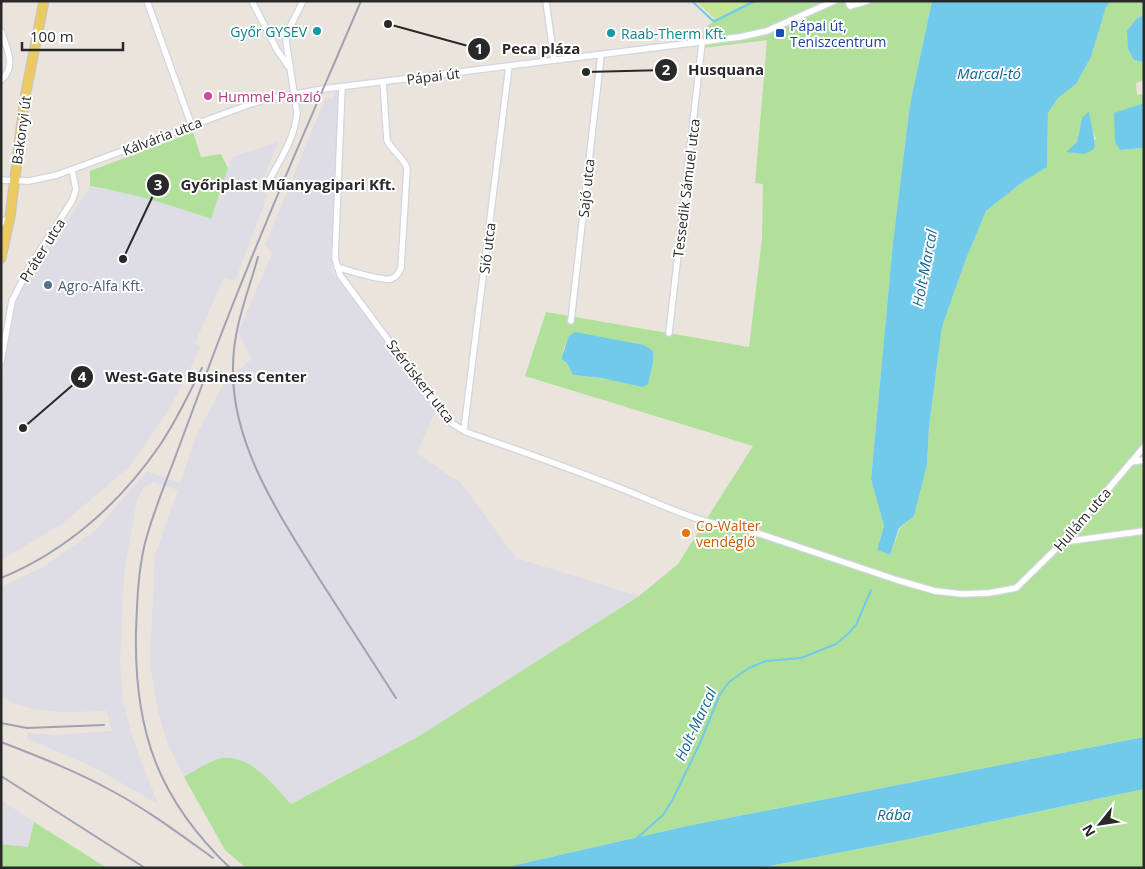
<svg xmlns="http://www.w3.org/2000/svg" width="1145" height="869" viewBox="0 0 1145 869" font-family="'Open Sans',sans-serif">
  <rect width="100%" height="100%" fill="#ebe4dc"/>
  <path fill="#dedce4" d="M335 92H339L332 272 436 408 417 453 451 477 460 482 516 558 639 596 416 738 291 804 258 770 221 758 184 777 168 745 159 715 150 665 155 555 178 490 153 482 144 487 137 499 124 574 120 664 123 701 133 739 158 804 93 767 26 738 28 733 52 735 112 731 107 711 63 712 35 709 17 705 1 697V587L43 567 95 531 147 471 180 483 197 434 225 381 252 359 238 333 272 253 265 245 326 97 333 99Z
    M278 142 259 190 268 194 235 281 224 277 195 343 201 347 170 408 130 466 62 524 1 560V399L8 325 18 294 90 187 121 191 168 204 211 219 232 157Z
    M1 800 34 822 28 848 1 844Z"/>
  <path fill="#b1e09a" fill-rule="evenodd" d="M750 1H932L910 104 893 242 871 479 884 526 877 550 890 555 900 528 914 516 927 465 929 427 942 327 966 259 986 211 1024 181 1047 166 1048 113 1058 98 1076 83 1091 57 1106 6 1111 1H1144V15L1137 18 1128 49 1134 60 1144 62V80L1136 83 1137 95 1144 94V103L1114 114 1120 150 1144 148V737L687 826 502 868H246L225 850 184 777C192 772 214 759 222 758 252 755 273 785 291 804L416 738 639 596 678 564 753 446 525 376 546 312 749 347 762 239 763 184 755 183 767 40 703 48 704 30 715 19ZM1082 118 1090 124 1096 139 1070 148 1077 142ZM565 345 653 351V364L648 384 573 375 567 363 561 359Z
    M193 132 201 157 221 154 228 168 211 219C171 205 132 193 90 186V171Z
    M1144 789V868H759L905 840Z
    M34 822 107 868H1V844L28 847Z"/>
  <path fill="#c4e796" d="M696 1H750L715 19Z"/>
  <path fill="#72caea" d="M932 1H1111L1106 7 1091 57 1076 84 1058 98 1048 113 1047 167 1024 181 986 211 966 259 942 327 929 427 927 465 914 516 899 528 890 555 877 550 884 526 871 479 893 242 910 104Z
    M1144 15V62H1143L1134 60 1128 49 1127 31 1137 18Z
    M1144 103V148L1120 150 1115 142 1114 113Z
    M1089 111C1090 124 1096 136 1094 149L1085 154 1066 152 1077 142 1082 118Z
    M575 332 644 345 653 351V364L648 384 643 387 601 378 573 375 567 363 561 359 569 336Z
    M1144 737V789L905 840 759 868H502L687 826Z"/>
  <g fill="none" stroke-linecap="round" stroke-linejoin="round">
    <path stroke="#72caea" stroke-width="2" d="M692 1 712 20 715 21 755 1
      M637 838 663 815 673 799 699 745 720 694 729 682 749 668 766 661 801 658 836 644 848 634 856 625 871 590"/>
    <defs>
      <path id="street" d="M147 1 191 124
        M252 1 277 50 288 66
        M546 1 554 60
        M848 1 850 6 867 1
        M1 31C7 48 17 67 1 80
        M342 87 335 258 340 275 443 414 453 424 466 432C518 450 569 468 620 488 659 503 700 525 742 528L897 580 935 591 962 594 989 593 1016 588 1063 542 1144 447
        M1 180 29 181 57 175 248 105 267 99 323 89 740 37 767 31 834 1
        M266 186C278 163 295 139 297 113L286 41 290 27 303 1
        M1 223 10 217
        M337 267C347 270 382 281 391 279 397 277 399 273 401 268L407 168C403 157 392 151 387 140L383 83
        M571 321 601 55
        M669 333 702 43
        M1 362 12 301 30 266 72 201 76 189 72 170
        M464 430 509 66
        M1131 462 1144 460
        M1063 542 1144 531"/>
      <path id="primary" d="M1 258 10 217 25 97 44 1"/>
    </defs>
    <use href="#street" stroke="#d1d4e2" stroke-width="8"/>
    <use href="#primary" stroke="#c3c3c3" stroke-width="11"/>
    <use href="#street" stroke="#fff" stroke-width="5.5"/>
    <use href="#primary" stroke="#ebcb61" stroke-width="9"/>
    <path stroke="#9fa2b3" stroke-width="2" d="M258 257C248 293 233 328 233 367 231 444 279 514 318 577 344 617 370 658 396 698
      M1 578C67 551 121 502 160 445 177 420 189 393 202 368
      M1 723 27 728 104 725
      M1 742C40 757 78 772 114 792 149 811 181 835 213 858
      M1 776 145 868
      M230 868C158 799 134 731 136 632 137 602 138 572 145 543 152 516 163 489 173 463 187 426 200 390 214 353 259 234 311 118 361 1"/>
  </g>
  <g fill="#0f9aa8" stroke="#fff" stroke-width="2">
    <circle cx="317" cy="31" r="5"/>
    <circle cx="611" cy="33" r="5"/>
  </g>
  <rect fill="#1a4fb4" stroke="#fff" stroke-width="2" x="775" y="28" width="10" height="10" rx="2.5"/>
  <circle fill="#d1479c" stroke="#fff" stroke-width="2" cx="208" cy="96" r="5"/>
  <circle fill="#5c6f8a" stroke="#fff" stroke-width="2" cx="48" cy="285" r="5"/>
  <circle fill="#e8710a" stroke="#fff" stroke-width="2" cx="686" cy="533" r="5"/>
  <g text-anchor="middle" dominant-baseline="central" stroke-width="4" stroke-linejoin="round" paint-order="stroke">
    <g font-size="14" fill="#164399" stroke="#fff" text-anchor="start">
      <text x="790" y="25">Pápai út,<tspan x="790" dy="16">Teniszcentrum</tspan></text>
    </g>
    <g font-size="14" fill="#0d838f" stroke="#fff" text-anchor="end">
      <text x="307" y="31">Győr GYSEV</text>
      <text x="621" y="33" text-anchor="start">Raab-Therm Kft.</text>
    </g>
    <g font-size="14" fill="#292929" stroke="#fff">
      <text transform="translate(433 76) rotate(-7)">Pápai út</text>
      <text transform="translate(21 130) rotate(-82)">Bakonyi út</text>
      <text transform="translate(162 136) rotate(-21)">Kálvária utca</text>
      <text transform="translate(586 188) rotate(-84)">Sajó utca</text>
      <text transform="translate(686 188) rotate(-83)">Tessedik Sámuel utca</text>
      <text transform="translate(487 248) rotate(-83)">Sió utca</text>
      <text transform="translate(42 250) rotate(-58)">Práter utca</text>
      <text transform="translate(421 381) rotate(52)">Szérűskert utca</text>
      <text transform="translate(1082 519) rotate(-49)">Hullám utca</text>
    </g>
    <g font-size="14" fill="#b23c85" stroke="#fff" text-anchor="start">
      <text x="218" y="96">Hummel Panzió</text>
    </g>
    <g font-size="14" fill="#4e5e75" stroke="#fff" text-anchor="start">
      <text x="58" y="285">Agro-Alfa Kft.</text>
    </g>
    <g font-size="14" fill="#c56008" stroke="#fff" text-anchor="start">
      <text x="696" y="525">Co-Walter<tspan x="696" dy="16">vendéglő</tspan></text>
    </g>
    <g font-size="15" font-style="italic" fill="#126795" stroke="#fff">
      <text x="989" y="73">Marcal-tó</text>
      <text transform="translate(924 268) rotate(-79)">Holt-Marcal</text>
      <text transform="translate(695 724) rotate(-65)">Holt-Marcal</text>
      <text x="894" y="814">Rába</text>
    </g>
  </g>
  <path fill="none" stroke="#292929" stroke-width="2" d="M388 24L479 49M586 72L666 70M123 259L158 185M23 428L82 377"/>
  <g fill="#292929" stroke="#fff" stroke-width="2">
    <circle cx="388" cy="24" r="5"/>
    <circle cx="586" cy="72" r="5"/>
    <circle cx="123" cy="259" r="5"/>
    <circle cx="23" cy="428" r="5"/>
    <circle cx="479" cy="49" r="12"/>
    <circle cx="666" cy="70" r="12"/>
    <circle cx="158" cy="185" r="12"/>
    <circle cx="82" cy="377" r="12"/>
  </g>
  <g font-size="15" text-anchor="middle" font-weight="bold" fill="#fff">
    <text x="479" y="54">1</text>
    <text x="666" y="75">2</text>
    <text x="158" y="190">3</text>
    <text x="82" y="382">4</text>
  </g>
  <g font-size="15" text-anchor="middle" font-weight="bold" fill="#292929" stroke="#fff" stroke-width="4" stroke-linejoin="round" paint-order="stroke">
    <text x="541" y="54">Peca pláza</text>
    <text x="726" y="75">Husquana</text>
    <text x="288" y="190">Győriplast Műanyagipari Kft.</text>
    <text x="206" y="382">West-Gate Business Center</text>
  </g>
  <rect width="1145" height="869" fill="none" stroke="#292929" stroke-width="5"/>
  <g transform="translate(1100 824) rotate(240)" stroke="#ffffff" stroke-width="4" paint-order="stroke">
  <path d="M0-4L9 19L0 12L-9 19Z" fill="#292929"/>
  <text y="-8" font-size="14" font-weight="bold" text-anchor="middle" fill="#292929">N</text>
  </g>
  <path d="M22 42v8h101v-8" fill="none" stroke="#292929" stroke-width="2.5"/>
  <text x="30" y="42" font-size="15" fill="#292929" stroke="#ffffff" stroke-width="4" paint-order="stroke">100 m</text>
</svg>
